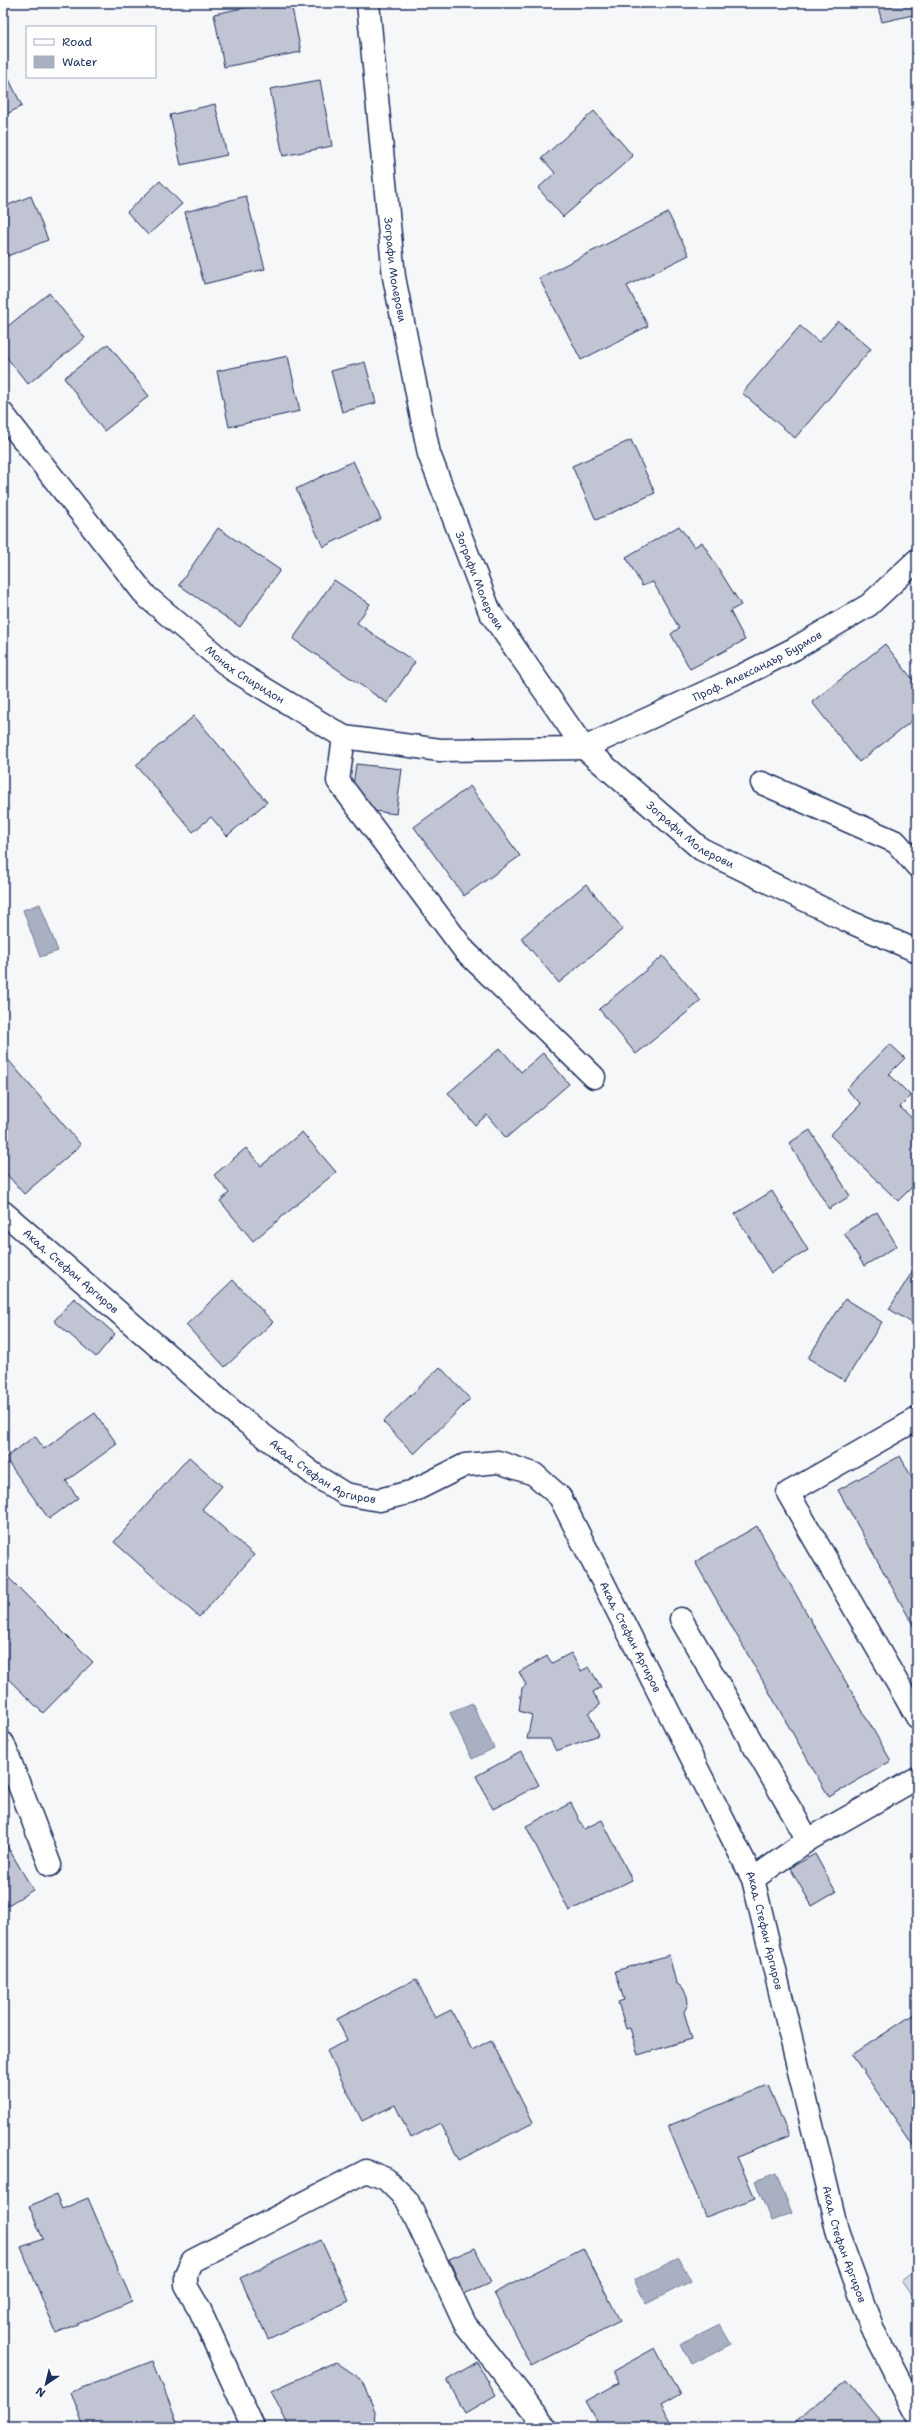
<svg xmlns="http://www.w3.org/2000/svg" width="920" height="2430" viewBox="0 0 920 2430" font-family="'Shantell Sans',sans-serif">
  <rect width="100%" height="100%" fill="#f6f7f9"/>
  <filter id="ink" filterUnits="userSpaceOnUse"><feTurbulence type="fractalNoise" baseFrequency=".025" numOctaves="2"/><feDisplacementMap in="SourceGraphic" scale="8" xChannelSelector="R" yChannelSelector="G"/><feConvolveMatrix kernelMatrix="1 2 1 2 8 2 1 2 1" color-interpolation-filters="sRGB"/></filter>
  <g filter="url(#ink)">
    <path fill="#d6d9e2" stroke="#7884a0" d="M917 2270V2302L902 2281Z"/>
    <path fill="#a9b0c1" stroke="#707c99" d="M40 904 58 951 40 957 23 910Z
      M472 1703 494 1748 472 1759 450 1713Z
      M776 2173 792 2213 771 2221 755 2181Z
      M679 2258 691 2281 646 2304 634 2280Z
      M720 2325 731 2344 692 2364 681 2344Z"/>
    <path fill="#c0c4d3" stroke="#1b2f5e" d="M267 3H291L301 52 224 67 214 14Z
      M877 3H917V14L882 22Z
      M3 67 22 106 3 116Z
      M320 80 332 146 283 156 270 89Z
      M215 104 227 155 181 165 170 115Z
      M594 111 633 156 563 217 538 188 555 173 542 158Z
      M160 181 182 204 148 235 127 212Z
      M31 196 48 240 5 257 3 251V207Z
      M246 196 265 269 204 284 185 212Z
      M668 213 689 255 627 286 648 326 581 360 539 278Z
      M49 293 85 338 28 384 3 353V330Z
      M838 321 871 349 795 438 742 393 800 326 819 342Z
      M108 344 149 396 104 431 64 378Z
      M288 356 300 411 229 427 217 371Z
      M365 362 376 403 342 412 331 371Z
      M631 440 655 493 596 520 572 466Z
      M353 461 381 519 323 547 296 489Z
      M679 526 694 547 702 542 741 605 730 611 745 640 690 669 671 634 679 628 653 582 642 586 626 557Z
      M218 528 280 570 240 627 179 585Z
      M334 580 370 604 357 623 415 662 387 703 293 639Z
      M885 644 917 685V717L859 762 812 702Z
      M194 716 267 802 227 836 211 817 193 832 136 765Z
      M356 764 402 769 396 814 374 811 353 785Z
      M470 786 520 856 464 896 414 827Z
      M586 884 623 929 559 983 521 938Z
      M663 956 701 1001 636 1054 599 1009Z
      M890 1044 905 1058 889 1074 911 1096 900 1107 917 1123V1182L898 1201 830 1135 861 1104 846 1089Z
      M500 1048 521 1072 543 1053 569 1084 506 1138 487 1115 475 1125 448 1093Z
      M5 1056 81 1145 24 1194 3 1170V1057Z
      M810 1130 850 1196 829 1209 789 1143Z
      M302 1132 336 1172 253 1241 220 1201 229 1193 214 1175 246 1148 261 1166Z
      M772 1191 808 1250 771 1273 735 1214Z
      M877 1212 897 1246 864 1266 844 1233Z
      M917 1264V1326L889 1309Z
      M233 1280 273 1322 225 1367 186 1325Z
      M74 1298 115 1334 96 1357 54 1321Z
      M845 1299 882 1322 845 1381 808 1358Z
      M440 1367 470 1399 414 1454 383 1422Z
      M95 1413 117 1444 66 1481 78 1498 49 1519 5 1458 35 1436 44 1449Z
      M900 1456 917 1487V1632L838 1490Z
      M189 1457 222 1486 202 1509 254 1555 199 1617 114 1542Z
      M757 1526 891 1761 829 1797 695 1562Z
      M3 1572 93 1662 43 1713 3 1674Z
      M571 1653 581 1671 589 1667 601 1687 593 1692 600 1705 589 1713 599 1735 556 1751 550 1739H527L532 1715 519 1711 522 1688 526 1685 519 1672 547 1656 552 1663Z
      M521 1752 539 1785 493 1809 476 1776Z
      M571 1803 584 1829 602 1820 632 1880 569 1911 526 1826Z
      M3 1839 33 1890 3 1908Z
      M815 1854 836 1892 812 1906 790 1868Z
      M669 1955 676 1983 683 1988 687 1996 688 2004 684 2012 692 2039 638 2055 630 2028 626 2029 618 2002 624 2000 615 1971Z
      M416 1979 435 2018 451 2010 472 2050 491 2040 533 2123 459 2160 440 2123 411 2138 395 2105 362 2121 327 2051 347 2040 337 2019Z
      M917 2012V2151L852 2055Z
      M768 2085 789 2136 737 2157 755 2198 706 2217 668 2126Z
      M56 2195 62 2209 88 2198 132 2301 56 2333 21 2247 43 2239 29 2206Z
      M321 2240 349 2301 268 2339 240 2278Z
      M475 2248 491 2282 464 2294 449 2259Z
      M583 2248 620 2321 531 2366 494 2293Z
      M655 2348 680 2395 661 2406 673 2427H587L597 2421 586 2401 619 2383 613 2371Z
      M153 2361 178 2425 84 2427 71 2392Z
      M336 2362 361 2379 375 2411 374 2427H289L271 2391Z
      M477 2362 496 2395 465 2413 447 2380Z
      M847 2380 886 2427H801L796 2422Z"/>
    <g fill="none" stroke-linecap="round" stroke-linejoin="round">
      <defs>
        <g id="minor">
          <path id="s1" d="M368 3 394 277 429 454 490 612 584 748 701 849 848 921 917 951"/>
          <path id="s2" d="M3 414 146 596 232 669 344 737 440 750 584 748 743 675 794 649 869 605 917 560"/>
          <path d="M344 737 338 781 465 951 594 1077"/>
          <path d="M762 783 896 842 917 866"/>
          <path id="s3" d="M3 1212 237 1415 316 1476 345 1494 379 1500 411 1492 465 1465 498 1462 534 1474 560 1497 753 1879 838 2234 874 2332 917 2415"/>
          <path d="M917 1419 788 1493 917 1717"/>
          <path d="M681 1619 808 1840"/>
          <path d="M3 1743 50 1865"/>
          <path d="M753 1879 808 1840 917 1778"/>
          <path d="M253 2427 200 2310 186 2286V2274L192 2261 366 2171 386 2179 407 2200 465 2324 546 2427"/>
        </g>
      </defs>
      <use href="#minor" stroke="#1b2f5e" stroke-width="25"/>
      <use href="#minor" stroke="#fff" stroke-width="22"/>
    </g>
  </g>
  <g text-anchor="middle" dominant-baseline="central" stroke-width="3" stroke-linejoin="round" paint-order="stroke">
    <g font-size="11" fill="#1b2f5e" stroke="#fff">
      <text stroke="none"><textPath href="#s1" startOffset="268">Зографи Молерови</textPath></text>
      <text stroke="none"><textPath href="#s1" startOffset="592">Зографи Молерови</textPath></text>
      <text stroke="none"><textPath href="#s2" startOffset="908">Проф. Александър Бурмов</textPath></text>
      <text stroke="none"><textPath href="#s2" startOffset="358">Монах Спиридон</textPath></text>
      <text stroke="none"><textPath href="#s1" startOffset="928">Зографи Молерови</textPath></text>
      <text stroke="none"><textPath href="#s3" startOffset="90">Акад. Стефан Аргиров</textPath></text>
      <text stroke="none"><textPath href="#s3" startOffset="414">Акад. Стефан Аргиров</textPath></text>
      <text stroke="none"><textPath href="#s3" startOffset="834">Акад. Стефан Аргиров</textPath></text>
      <text stroke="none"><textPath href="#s3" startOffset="1158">Акад. Стефан Аргиров</textPath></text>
      <text stroke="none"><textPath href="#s3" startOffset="1482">Акад. Стефан Аргиров</textPath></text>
    </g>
  </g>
  <rect width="920" height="2430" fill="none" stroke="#fff" stroke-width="16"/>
  <rect x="8" y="8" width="904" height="2414" fill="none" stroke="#1b2f5e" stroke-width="1.5" filter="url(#ink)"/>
  <rect x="26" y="26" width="130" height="52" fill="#ffffff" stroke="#a4acbf"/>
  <rect x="34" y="39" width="20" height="6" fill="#ffffff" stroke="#a4acbf"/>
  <text x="62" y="46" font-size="12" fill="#1b2f5e">Road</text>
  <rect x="34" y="56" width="20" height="12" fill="#a9b0c1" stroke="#a4acbf"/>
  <text x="62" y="66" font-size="12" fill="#1b2f5e">Water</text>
  <g transform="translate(46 2384) rotate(215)" stroke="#ffffff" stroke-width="3" paint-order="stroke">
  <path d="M0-3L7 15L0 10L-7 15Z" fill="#1b2f5e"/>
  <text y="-6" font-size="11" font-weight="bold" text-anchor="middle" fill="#1b2f5e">N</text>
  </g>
</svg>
